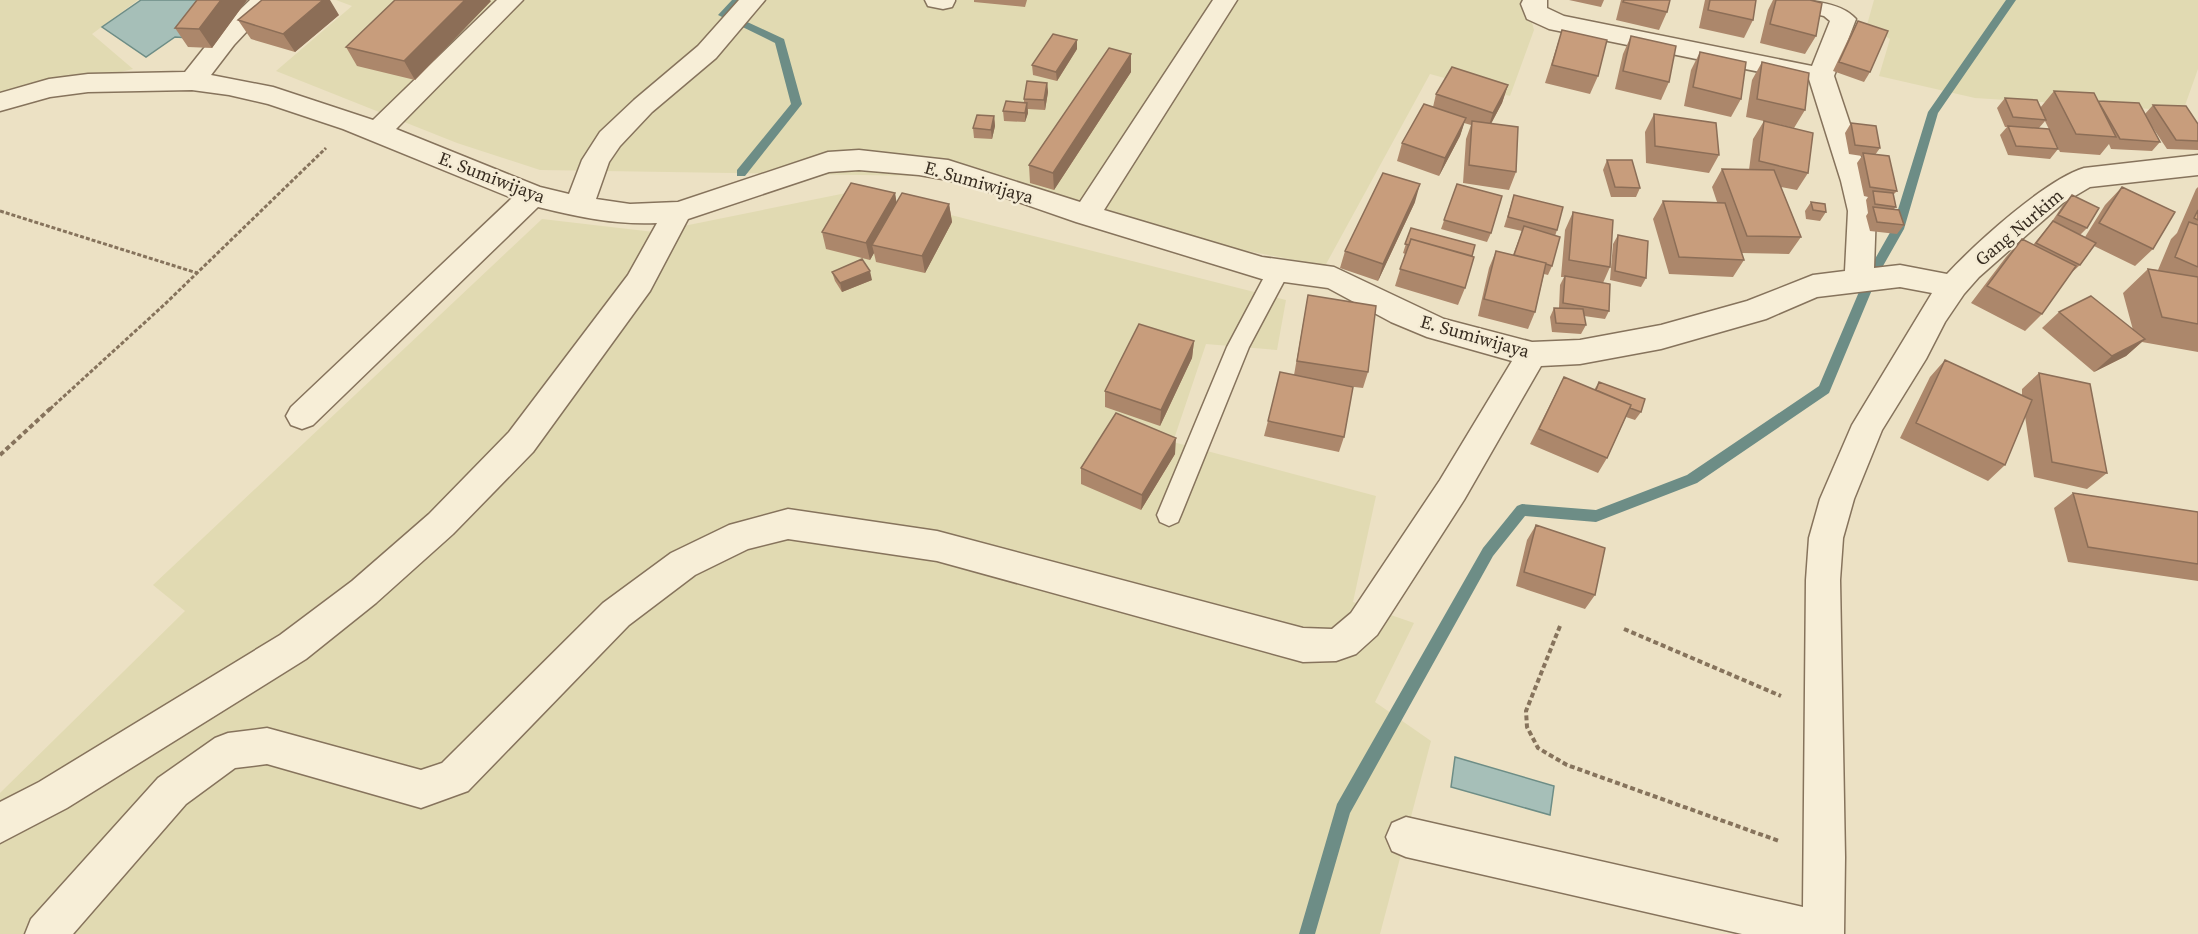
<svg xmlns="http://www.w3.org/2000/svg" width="2198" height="934" viewBox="0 0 2198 934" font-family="'Source Serif 4',serif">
  <rect width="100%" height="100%" fill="#ece1c4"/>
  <path fill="#e1dab2" d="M0 0H138L92 34 133 69 0 100Z
    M336 0H1526L1534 30 1510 96 1430 74 1325 266 1141 230 992 177 540 170 457 143 276 71 352 6Z
    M1874 0H2198V69L2183 111 1975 98 1879 76 1890 39 1867 25Z
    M856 191 1286 300 1277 350 1206 344 1173 442 1376 496 1353 602 1414 623 1375 702 1431 741 1380 934H0V793L185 611 153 585 542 219 654 232Z"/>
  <path fill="#a6bfb8" stroke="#6d8d86" stroke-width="1.5" d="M141 0H220L190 38 175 37 146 57 102 27Z
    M1455 757 1554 786 1550 815 1451 787Z"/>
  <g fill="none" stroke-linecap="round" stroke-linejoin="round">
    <path fill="#6d8d86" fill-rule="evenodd" d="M732 0H743L730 14 784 39 802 104 745 176H737V170L791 104 775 43 718 15Z
      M2006 0H2016L1938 113 1904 229 1879 273 1829 393 1697 483 1596 522 1525 516 1493 556 1350 813 1315 934H1299L1337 804 1483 548 1517 506 1522 504 1596 510 1687 475 1819 386 1867 273 1892 229 1928 112Z"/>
    <defs>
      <path id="service" d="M1279 262 1287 264 1290 270 1249 347 1181 515 1178 522 1169 526 1160 522 1157 515 1227 347 1271 264Z"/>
      <path id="minor" d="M250 0H276L234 45 211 75 273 87 373 120 497 0H523L396 129 540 187 569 194 582 160 600 132 634 100 698 46 739 0H765L716 58 652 112 620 146 609 162 596 199 630 204 678 202 828 152 859 150 948 160 1080 202 1213 0H1237L1104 210 1262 257 1334 267 1444 319 1532 342 1580 340 1661 325 1747 301 1813 275 1845 271 1848 211 1841 181 1809 79 1804 81 1549 29 1527 19 1521 4 1523 0H1547V8L1564 16 1812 66 1830 21 1824 16 1780 6 1777 0C1803 0 1839 0 1856 19L1834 76 1869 181 1876 211 1874 268 1900 265 1947 274C1976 243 2045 180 2084 168L2198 155V175L2090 187 2063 203 1979 277 1964 294 1945 322 1926 359 1882 430 1854 499 1843 538 1840 580 1845 857 1844 934H1742L1406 857 1392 851 1386 837 1392 823 1406 817 1803 907 1806 580 1809 538 1820 499 1852 425 1932 293 1900 287 1817 297 1766 319 1661 349 1580 364 1541 366 1464 500 1377 635 1356 654 1336 661 1303 662 937 561 788 539 748 549 695 575 629 625 468 791 421 808 267 764 235 768 186 804 73 934H25L31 919 158 778 215 738 228 733 267 728 421 770 442 763 603 603 671 553 729 525 788 509 937 531 1303 628 1332 629 1351 613 1440 480 1512 361 1427 337 1391 322 1328 288 1262 279 1076 222 984 190 948 180 919 175 859 170 829 172 688 219 650 291 533 452 453 534 376 603 306 659 67 808 0 843V802L39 782 280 635 352 581 429 514 509 432 628 275 657 223C616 225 578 217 538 207L313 425 302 429 291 425 286 416 291 407 512 198 343 129 268 104 229 95 192 90 88 92 50 97 0 111V93L49 79 88 74 185 72 216 33Z
        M925 0H955V1L952 7 943 9 928 6Z"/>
    </defs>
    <use href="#service" stroke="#86735c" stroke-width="3"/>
    <use href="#minor" stroke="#86735c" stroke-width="3"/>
    <path stroke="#86735c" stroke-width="3" stroke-dasharray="4 2" stroke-linecap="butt" d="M0 211 197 273
      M50 409 165 304 326 148"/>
    <path stroke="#86735c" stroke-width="4" stroke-dasharray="5 3" stroke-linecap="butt" d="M0 455 52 407
      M1560 626 1526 711 1527 727 1538 748 1567 765 1779 841
      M1624 629 1781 696"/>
    <use href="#service" fill="#f7eed7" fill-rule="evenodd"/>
    <use href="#minor" fill="#f7eed7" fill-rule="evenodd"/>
  </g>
  <path fill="#ac876b" d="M197 0H247L212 48 188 47 175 28Z
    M974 0H1027L1025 7 974 2Z
    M1569 0H1604L1601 7Z
    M1621 0H1670L1667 12 1659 30 1616 20Z
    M1705 0H1756L1753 20 1744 38 1699 28Z
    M1773 0H1810L1816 36 1805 54 1760 43 1768 10Z
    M491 1 415 80 357 66 346 47Z
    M339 15 295 52 251 39 238 20Z
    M1858 21 1870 72 1864 82 1833 71 1852 31Z
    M1562 30 1598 76 1590 94 1545 83 1556 49Z
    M1631 36 1669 82 1661 100 1615 89 1623 54Z
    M1077 49 1057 81 1033 75 1032 65Z
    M1700 52 1741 99 1731 117 1684 106 1691 70Z
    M1131 54V72L1054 190 1030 183 1029 165Z
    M1762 62 1805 110 1794 128 1746 117 1752 80Z
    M1047 83 1048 92 1045 110 1028 109V113L1025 122 1004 121 1003 111 1024 103V99Z
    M1508 85 1502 103 1491 124 1516 172 1509 190 1463 183 1466 139 1471 125 1464 123 1460 136 1439 176 1397 161 1402 143 1433 107 1436 94Z
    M2054 91 2145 114 2153 105 2198 124V150L2167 149 2151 125 2160 142 2152 151 2111 149 2109 144 2100 155 2060 152 2045 121 2039 128 2058 149 2050 159 2008 155 2000 135 2007 127H2005L1997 108 2005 98 2040 108Z
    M1654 114 1719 155 1709 173 1646 163 1645 132Z
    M994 116 995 126 992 139 974 138 973 128Z
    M1764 121 1808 173 1797 190 1781 187 1801 237 1789 254 1742 253 1744 260 1733 277 1669 274 1653 219 1663 201 1717 202 1712 187 1722 169 1749 170 1753 139Z
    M1851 123 1880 148 1875 155 1897 191 1893 195 1896 207 1894 209 1904 225 1897 234 1870 231 1866 216 1868 213 1866 200 1868 197 1864 196 1857 163 1862 156 1849 154 1845 133Z
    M1607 160 1640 188 1636 197H1611L1603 170Z
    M1457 184 1491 233 1487 242 1441 229Z
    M2122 187 2153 249 2135 266 2094 246 2080 265 2070 274 2042 314 2025 331 1971 303 2006 257 2022 239 2033 245 2051 223 2063 205 2072 195 2087 228 2080 235 2085 237 2105 205Z
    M2198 187V352L2142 342 2126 356 2094 372 2042 328 2059 312 2133 330 2123 293 2148 269 2158 270 2171 239 2177 233 2196 189Z
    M895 193 896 203 949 204 952 222 925 273 876 262 874 253 870 260 826 249 822 232Z
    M1514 195 1557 230 1555 236 1552 266 1548 275 1544 274 1535 312 1528 329 1478 316 1489 268 1496 251 1513 255 1522 231 1504 227Z
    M1415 202 1378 281 1340 268 1345 251Z
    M1811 202 1826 212 1820 221 1806 219 1805 211Z
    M1573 212 1610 267 1603 283 1609 311 1605 319 1584 316 1586 325 1581 334 1552 332 1550 317 1554 308H1559L1560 285 1564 277H1561L1565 230Z
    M1411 228 1472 256 1465 288 1458 305 1395 286 1405 254 1403 253Z
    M1618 235 1646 278 1641 287 1610 280 1613 244Z
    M832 272 872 280 842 292 835 281Z
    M1308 295 1368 372 1363 388 1346 386 1344 437 1339 452 1264 436 1268 421 1294 375Z
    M1194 341 1192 358 1160 426 1105 407V391Z
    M1945 360 2022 396V389L2039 373 2107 473 2087 489 2034 477 2025 416 2005 465 1988 481 1900 438 1930 377Z
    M1564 377 1594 390 1599 382 1641 412 1635 420 1626 417 1607 458 1598 473 1530 444Z
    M1175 454 1141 510 1081 484V468Z
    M2073 493 2198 512V581L2068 562 2054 508Z
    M1536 525 1595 595 1585 609 1516 586 1527 540Z"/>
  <path fill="#8c6e57" d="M221 0H247L212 48 199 29Z
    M323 0H330L339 15 295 52 283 34Z
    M465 0H490L491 1 415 80 404 61Z
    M1077 40V49L1057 81 1056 72Z
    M1131 54V72L1054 190 1053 173Z
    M1047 83 1048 92 1045 110 1044 100Z
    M1508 85 1502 103 1487 131 1493 113Z
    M1027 103 1028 113 1025 122V113Z
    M994 116 995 126 992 139 991 130Z
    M1466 118 1460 136 1439 176 1445 158Z
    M1420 184 1415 202 1378 281 1383 264Z
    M895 193 898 211 872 245 874 253 870 260 866 243Z
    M949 204 952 222 925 273 922 256Z
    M870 271 872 280 842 292 840 283Z
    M2145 339 2126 356 2094 372 2112 356Z
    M1194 341 1192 358 1160 426 1161 410Z
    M1176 438 1175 454 1141 510 1142 495Z"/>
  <path fill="#c89d7c" stroke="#8c6e57" stroke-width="1.5" d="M197 0H221L199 29 175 28Z
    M262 0H323L283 34 238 20Z
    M395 0H465L404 61 346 47Z
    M1624 0H1670L1667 12 1623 2Z
    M1710 0H1756L1753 20 1708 10Z
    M1776 0H1810L1822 3 1816 36 1770 24Z
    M1858 21 1888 31 1870 72 1839 62Z
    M1562 30 1607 40 1598 76 1552 65Z
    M1053 34 1077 40 1056 72 1032 65Z
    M1631 36 1676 46 1669 82 1623 71Z
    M1109 48 1131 54 1053 173 1029 165Z
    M1700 52 1746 62 1741 99 1693 87Z
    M1762 62 1809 73 1805 110 1757 99Z
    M1452 67 1508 85 1493 113 1436 94Z
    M1027 81 1047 83 1044 100 1024 99Z
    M2054 91 2094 93 2116 137 2076 134Z
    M2005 98 2037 100 2046 120 2013 117Z
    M1006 101 1027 103 1025 113 1003 111Z
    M2098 101 2139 103 2160 142 2120 139Z
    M1424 104 1466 118 1445 158 1402 143Z
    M2153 105 2186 106 2198 124V141L2176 140Z
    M1654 114 1716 123 1719 155 1655 146Z
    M977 115 994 116 991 130 973 128Z
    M1472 121 1518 127 1516 172 1469 165Z
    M1764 121 1813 133 1808 173 1759 161Z
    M1851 123 1876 126 1880 148 1855 145Z
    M2008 126 2049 129 2058 149 2016 146Z
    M1863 153 1889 156 1897 191 1870 187Z
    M1607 160H1632L1640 188 1615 187Z
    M1722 169 1774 170 1801 237 1747 236Z
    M1383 173 1420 184 1383 264 1345 251Z
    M851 183 895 193 866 243 822 232Z
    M1457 184 1502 196 1491 233 1444 220Z
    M2122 187 2175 212 2153 249 2099 223Z
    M1873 191 1893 193 1896 207 1875 204Z
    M902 193 949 204 922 256 872 245Z
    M1514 195 1563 207 1557 230 1508 217Z
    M2072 195 2099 208 2087 228 2058 215Z
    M1663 201 1725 203 1744 260 1679 257Z
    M1811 202 1825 204 1826 212 1813 210Z
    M1873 207 1899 210 1904 225 1877 222Z
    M2198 210V220L2194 218Z
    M1573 212 1613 220 1610 267 1569 260Z
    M2053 221 2096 243 2080 265 2036 243Z
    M2189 222 2198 225V267L2175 257Z
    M1524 226 1560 237 1552 266 1546 264V263L1514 255Z
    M1411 228 1475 245 1472 256 1411 239 1409 245 1405 244Z
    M1618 235 1648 241 1646 278 1615 271Z
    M1411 239 1474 257 1465 288 1400 269Z
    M2022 239 2076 266 2042 314 1987 286Z
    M1496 251 1546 263 1535 312 1484 299Z
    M862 259 870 271 840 283 832 272Z
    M2148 269 2198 277V324L2162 317Z
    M1565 276 1610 284 1609 311 1563 303Z
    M1308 295 1376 306 1368 372 1297 361Z
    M2091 296 2145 339 2112 356 2059 312Z
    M1554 308 1583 309 1586 325 1556 323Z
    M1139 324 1194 341 1161 410 1105 391Z
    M1945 360 2032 400 2005 465 1916 423Z
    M1280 372 1353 387 1344 437 1268 421Z
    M2039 373 2090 384 2107 473 2052 462Z
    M1564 377 1631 405 1607 458 1539 429Z
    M1599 382 1645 399 1641 412 1630 408 1631 405 1596 390Z
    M1116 413 1176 438 1142 495 1081 468Z
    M2073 493 2198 512V564L2088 547Z
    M1536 525 1605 548 1595 595 1524 572Z"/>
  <g text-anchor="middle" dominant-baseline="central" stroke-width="5" stroke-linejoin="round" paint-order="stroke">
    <g font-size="18" fill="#362b1f" stroke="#f4ebd4">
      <text transform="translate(492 177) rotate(21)">E. Sumiwijaya</text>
      <text transform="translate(979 182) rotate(16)">E. Sumiwijaya</text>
      <text transform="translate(2019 227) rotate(-40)">Gang Nurkim</text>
      <text transform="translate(1475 336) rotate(16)">E. Sumiwijaya</text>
    </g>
  </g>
</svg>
